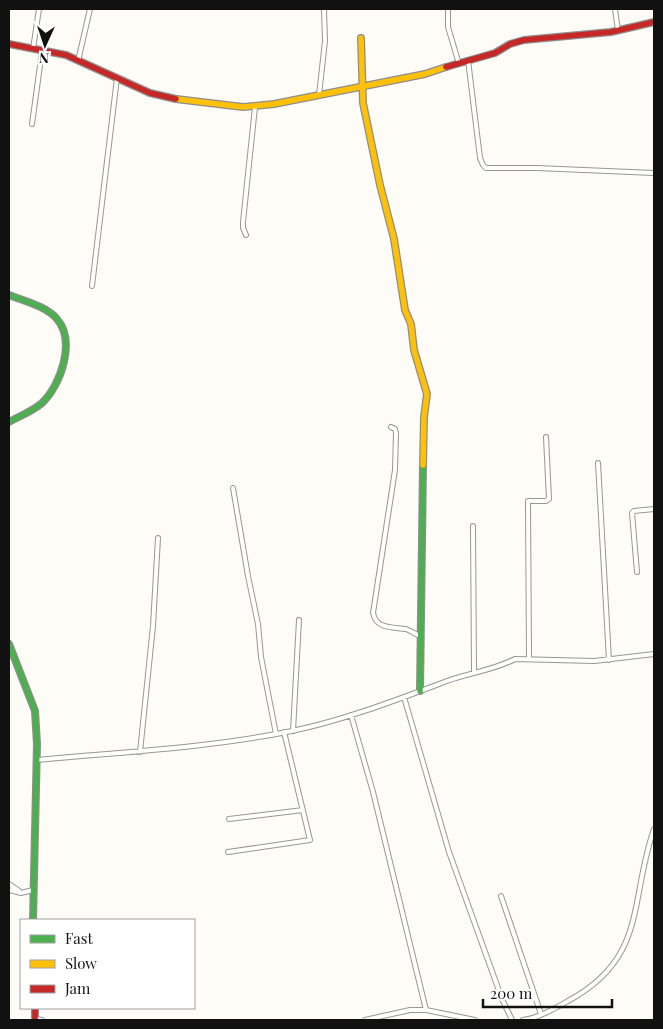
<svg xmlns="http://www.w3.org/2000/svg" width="663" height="1029" viewBox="0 0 663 1029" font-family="'Playfair Display',serif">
  <rect width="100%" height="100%" fill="#fdfcf7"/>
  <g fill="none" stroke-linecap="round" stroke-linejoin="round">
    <defs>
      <path id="street" d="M448 9V27L459 64
        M615 9 618 31
        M33 49 39 9
        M468 60 480 158 483 165 486 168H537L654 173
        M78 61 90 9
        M319 95 325 41 324 9
        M32 124 42 51
        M246 235 243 228V222L255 107
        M92 286 117 78
        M391 427 395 429 396 433 395 470 373 613C376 629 392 627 406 629 411 631 415 634 420 636
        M598 463 609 660
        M233 488 248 576 258 624 261 657 276 734
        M473 526 474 672
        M637 572 632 513 634 511 654 509
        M529 659 528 501H546L549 499 546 437
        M404 697 449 852 502 999 512 1020
        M351 715 373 792 426 1010
        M293 731 299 620
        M140 752 153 626 158 538
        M37 760C122 752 208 748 292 731 345 720 396 700 447 681 469 673 494 670 515 659L594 661 654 654
        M229 819 303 810
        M228 852 310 840 284 732
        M9 884 19 891
        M9 890 21 893 33 890
        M501 896 541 1014
        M36 1019 42 1020
        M365 1020 410 1010H426L475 1020
        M523 1020C538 1018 554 1009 568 1001 648 958 629 900 654 829"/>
      <path id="fast" d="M9 295C24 301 46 306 57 319 76 341 61 385 42 403 33 411 20 416 9 422
        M9 644 35 711 37 744 33 920
        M420 691 423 465"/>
      <path id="slow" d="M361 38 363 103 380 185 394 239 405 310 411 324 414 350 427 394 424 417 423 465
        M176 99 243 107 274 104 425 74 446 67"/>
      <path id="jam" d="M9 44 66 55 150 93 176 99
        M446 67 495 53 510 44 524 40 611 32 654 22
        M35 1008V1020"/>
    </defs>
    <use href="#street" stroke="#979795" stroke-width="6"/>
    <use href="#fast" stroke="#8e8d8b" stroke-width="8"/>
    <use href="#slow" stroke="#8e8d8b" stroke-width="8"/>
    <use href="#jam" stroke="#8e8d8b" stroke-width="8"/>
    <use href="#street" stroke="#fffffe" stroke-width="4"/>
    <use href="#fast" stroke="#4caf50" stroke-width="5.5"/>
    <use href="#slow" stroke="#ffc107" stroke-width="5.5"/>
    <use href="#jam" stroke="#c62828" stroke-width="5.5"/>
  </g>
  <rect width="663" height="1029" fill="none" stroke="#111111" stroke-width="20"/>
  <rect x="20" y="919" width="175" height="90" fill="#ffffff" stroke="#a0a0a0"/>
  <rect x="30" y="935" width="25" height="8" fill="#4caf50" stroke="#a0a0a0"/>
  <text x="65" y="944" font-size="15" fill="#111111">Fast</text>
  <rect x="30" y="960" width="25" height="8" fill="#ffc107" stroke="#a0a0a0"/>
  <text x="65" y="969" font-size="15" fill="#111111">Slow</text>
  <rect x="30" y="985" width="25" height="8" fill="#c62828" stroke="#a0a0a0"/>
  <text x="65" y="994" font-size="15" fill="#111111">Jam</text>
  <g transform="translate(45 45) rotate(183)" stroke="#ffffff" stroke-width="4" paint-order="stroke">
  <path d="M0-4L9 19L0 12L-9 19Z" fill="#111111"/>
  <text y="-8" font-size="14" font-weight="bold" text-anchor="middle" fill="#111111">N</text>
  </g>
  <path d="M483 999v8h129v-8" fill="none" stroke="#111111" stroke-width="2.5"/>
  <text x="490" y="999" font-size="15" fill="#111111" stroke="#ffffff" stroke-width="4" paint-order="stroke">200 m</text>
</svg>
